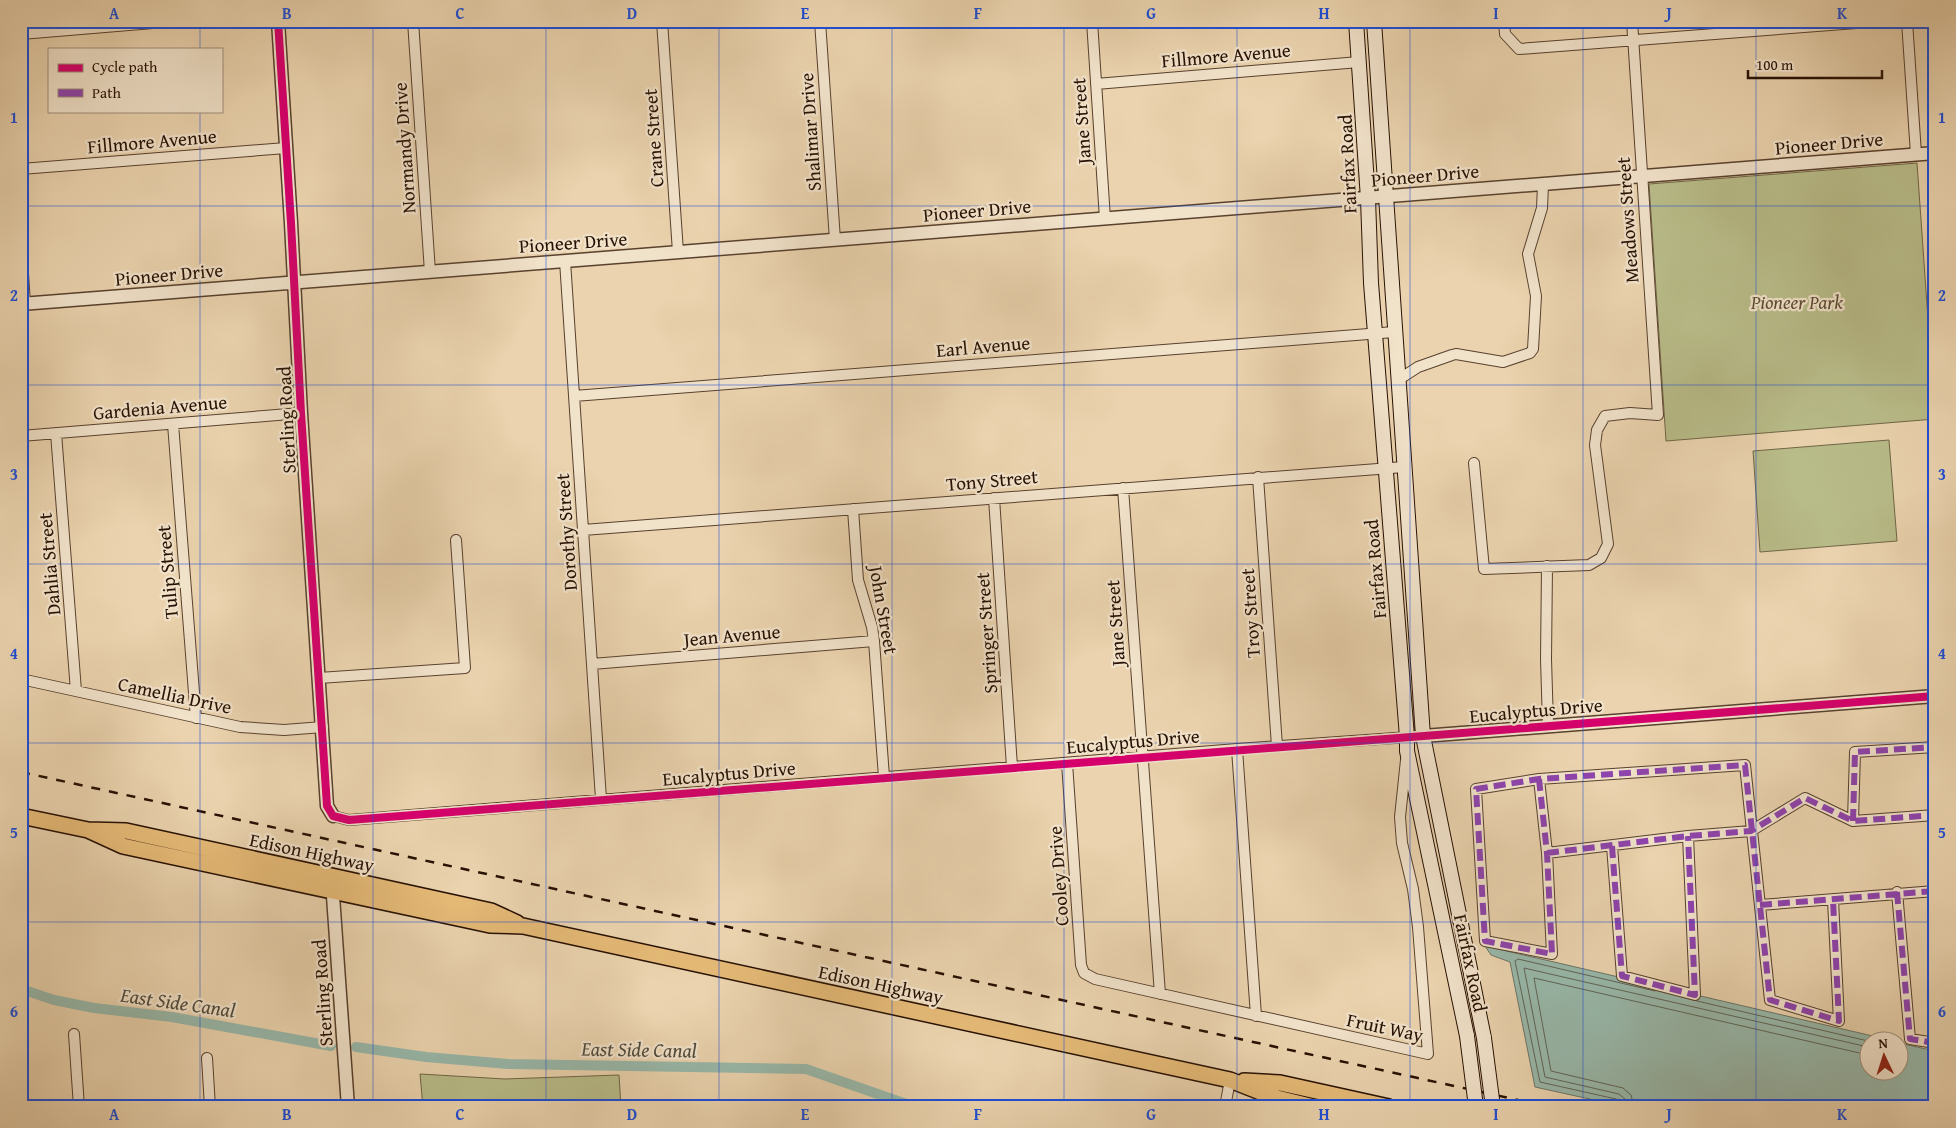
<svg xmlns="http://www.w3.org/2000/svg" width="1956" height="1128" viewBox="0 0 1956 1128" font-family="'Gentium Book Plus',serif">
  <rect width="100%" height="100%" fill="#ead3ae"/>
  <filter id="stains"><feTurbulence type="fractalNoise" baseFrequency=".004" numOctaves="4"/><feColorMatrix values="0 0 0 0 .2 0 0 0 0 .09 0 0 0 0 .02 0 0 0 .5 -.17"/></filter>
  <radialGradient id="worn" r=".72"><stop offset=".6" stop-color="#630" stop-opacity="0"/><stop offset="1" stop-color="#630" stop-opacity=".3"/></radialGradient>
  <path fill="#b8bc89" stroke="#706646" d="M1917 163 1935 419 1666 441 1649 184Z
    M1889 440 1897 541 1760 552 1753 451Z
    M420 1074 505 1079 619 1075 621 1107H423Z"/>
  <path fill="#98b8aa" stroke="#6b7567" d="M1485 946 1890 1040H1868V1070H1898L1899 1043 1935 1051V1107H1626L1535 1087 1510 962 1491 955Z"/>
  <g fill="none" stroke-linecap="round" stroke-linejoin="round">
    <path stroke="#606456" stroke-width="1" d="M1697 1001 1868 1041
      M1620 1107V1102L1616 1099 1540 1082 1515 961 1518 959 1655 991
      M1627 1107 1625 1099 1619 1094 1545 1077 1524 968 1868 1047
      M1634 1107 1631 1095 1623 1088 1551 1071 1534 978 1868 1055"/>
    <path stroke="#98b8aa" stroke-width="10" d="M21 989 54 1000 94 1008 172 1017 331 1046
      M356 1047 426 1057 508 1064 806 1069 915 1107"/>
    <defs>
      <path id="minor" d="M413 21 430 272
        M662 21 678 252
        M820 21 835 240
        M1092 21 1105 219
        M1504 21 1505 34 1519 49 1883 21
        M1907 21 1916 154
        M21 34 177 21
        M1096 84 1359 62
        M21 169 286 148
        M21 243 25 304
        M565 261 601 799
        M1398 380 1418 367 1452 355 1456 354 1503 362 1530 353 1533 349 1536 296 1528 254 1542 208 1543 185
        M574 396 1394 332
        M173 424 196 718
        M56 433 76 691
        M21 436 301 413
        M1474 463 1484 569 1589 565 1601 558 1608 544 1595 445 1597 430 1605 416 1630 413 1658 415 1632 21
        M1258 477 1277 746
        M1123 488 1160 994
        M994 498 1012 767
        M853 509 858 580 872 627 874 641 884 777
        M583 530 1404 467
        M1547 566 1546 659 1548 725
        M592 664 874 641
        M319 678 465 668 456 540
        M21 679 240 727 284 730 323 727
        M1237 749 1256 1016
        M1067 763 1081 965 1084 973 1095 979 1428 1054 1418 927 1413 889 1402 843 1400 817 1406 760
        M1539 779 1547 853 1552 954 1485 941 1476 789 1539 779 1745 765 1770 1000 1839 1021 1833 900
        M333 816 349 820 1237 749 1423 736
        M1853 821 1855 752 1935 747
        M1612 846 1622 976 1695 995 1688 836
        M1547 853 1688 836 1751 831 1805 798 1853 821 1935 815
        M1897 892 1910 1039 1935 1043
        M1760 905 1935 891
        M74 1034 79 1107
        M207 1058 210 1107
        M1225 1107 1230 1080"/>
      <path id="tertiary" d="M278 21 291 223 301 413 327 806 333 816
        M21 304 1935 153
        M1423 736 1935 696
        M332 882 348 1107"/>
      <path id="secondary" d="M1356 21 1368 199 1371 283 1407 737V751L1467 1036
        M1374 21 1423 736 1484 1038"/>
      <path id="primary" d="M21 816 88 830 126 831 491 911 517 923
        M88 830 123 846 490 925 523 926 1230 1080 1273 1097 1314 1107
        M1244 1081 1280 1083 1389 1107"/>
    </defs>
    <use href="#minor" stroke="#58412e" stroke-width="12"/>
    <use href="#tertiary" stroke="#58412e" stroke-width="15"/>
    <use href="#secondary" stroke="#271003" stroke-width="16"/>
    <use href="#primary" stroke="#271003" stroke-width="18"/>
    <use href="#minor" stroke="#f1e2ca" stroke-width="10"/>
    <use href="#tertiary" stroke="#f1e2ca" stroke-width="12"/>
    <use href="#secondary" stroke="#f1e2ca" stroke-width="14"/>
    <use href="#primary" stroke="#e5ba77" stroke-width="15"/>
    <path stroke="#271003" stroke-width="2.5" stroke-dasharray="9 9" stroke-linecap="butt" d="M21 772 1550 1107"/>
    <defs>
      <path id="secondary-bridge" d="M1467 1036 1476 1107
        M1484 1038 1493 1107"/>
    </defs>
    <use href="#secondary-bridge" stroke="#271003" stroke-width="16" stroke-linecap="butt"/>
    <use href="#secondary-bridge" stroke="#f1e2ca" stroke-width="14"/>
    <path stroke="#8e44ad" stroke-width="6" stroke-dasharray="12 6" stroke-linecap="butt" d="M1539 779 1547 853 1552 954 1485 941 1476 789 1539 779 1745 765 1770 1000 1839 1021 1833 900
      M1853 821 1855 752 1935 747
      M1612 846 1622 976 1695 995 1688 836
      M1547 853 1688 836 1751 831 1805 798 1853 821 1935 815
      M1897 892 1910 1039 1935 1043
      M1760 905 1935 891"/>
    <defs>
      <path id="cycleway" d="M278 21 291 223 301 413 327 806 333 816 349 820 1935 696"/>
    </defs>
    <use href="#cycleway" stroke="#f1e2ca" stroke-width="11"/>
    <use href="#cycleway" stroke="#d6006c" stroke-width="8"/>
  </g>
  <path fill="none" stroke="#1d4ed8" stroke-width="1" stroke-opacity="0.55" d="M200 21V49M373 21V1107M546 21V1107M719 21V1107M892 21V1107M1064 21V1107M1237 21V1107M1410 21V1107M1583 21V1107M1756 21V1107M200 111V1107M21 206H1935M21 385H1935M21 564H1935M21 743H1935M21 922H1935"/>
  <g text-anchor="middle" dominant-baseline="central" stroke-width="4.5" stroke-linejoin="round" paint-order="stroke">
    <g font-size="19" fill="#271003" stroke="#f1e2ca">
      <text transform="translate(1226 55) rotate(-5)">Fillmore Avenue</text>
      <text transform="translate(1081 121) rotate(-94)">Jane Street</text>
      <text transform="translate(810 132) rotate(-94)">Shalimar Drive</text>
      <text transform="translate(653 138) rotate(-94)">Crane Street</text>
      <text transform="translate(152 141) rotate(-5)">Fillmore Avenue</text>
      <text transform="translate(1829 143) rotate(-5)">Pioneer Drive</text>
      <text transform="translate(404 148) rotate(-94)">Normandy Drive</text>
      <text transform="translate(1347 164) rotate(-93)">Fairfax Road</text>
      <text transform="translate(1425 175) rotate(-5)">Pioneer Drive</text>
      <text transform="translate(977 210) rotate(-5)">Pioneer Drive</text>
      <text transform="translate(1627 220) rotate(-94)">Meadows Street</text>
      <text transform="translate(573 242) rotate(-4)">Pioneer Drive</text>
      <text transform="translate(169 274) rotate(-5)">Pioneer Drive</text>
      <text transform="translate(983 346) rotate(-5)">Earl Avenue</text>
      <text transform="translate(160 407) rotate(-5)">Gardenia Avenue</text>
      <text transform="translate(286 420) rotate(-93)">Sterling Road</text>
      <text transform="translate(992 480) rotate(-5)">Tony Street</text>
      <text transform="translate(566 532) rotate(-94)">Dorothy Street</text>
      <text transform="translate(49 564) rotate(-95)">Dahlia Street</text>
      <text transform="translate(1375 569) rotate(-95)">Fairfax Road</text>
      <text transform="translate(167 572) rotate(-95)">Tulip Street</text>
      <text transform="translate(884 610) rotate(80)">John Street</text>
      <text transform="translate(1250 613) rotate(-94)">Troy Street</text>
      <text transform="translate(1115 623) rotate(-94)">Jane Street</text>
      <text transform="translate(986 633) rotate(-94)">Springer Street</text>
      <text transform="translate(732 635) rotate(-5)">Jean Avenue</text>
      <text transform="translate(175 695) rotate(12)">Camellia Drive</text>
      <text transform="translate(1536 710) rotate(-5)">Eucalyptus Drive</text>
      <text transform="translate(1133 741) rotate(-5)">Eucalyptus Drive</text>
      <text transform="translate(729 773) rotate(-5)">Eucalyptus Drive</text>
      <text transform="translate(312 852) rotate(12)">Edison Highway</text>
      <text transform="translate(1058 876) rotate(-94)">Cooley Drive</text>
      <text transform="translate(1471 963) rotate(78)">Fairfax Road</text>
      <text transform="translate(881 984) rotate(12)">Edison Highway</text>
      <text transform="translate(322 993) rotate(-94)">Sterling Road</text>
      <text transform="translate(1385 1027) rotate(12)">Fruit Way</text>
    </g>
    <g font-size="19" font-style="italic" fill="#5a4c32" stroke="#f1e2ca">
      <text x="1797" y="302">Pioneer Park</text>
    </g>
    <g font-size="20" font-style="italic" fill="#4f4b3d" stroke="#f1e2ca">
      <text transform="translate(178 1002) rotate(8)">East Side Canal</text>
      <text transform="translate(639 1049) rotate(1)">East Side Canal</text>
    </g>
  </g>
  <rect width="1956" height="1128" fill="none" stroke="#ead3ae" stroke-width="55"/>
  <rect x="48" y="48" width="175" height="65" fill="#f1e2ca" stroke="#a08e7a"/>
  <rect x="58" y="64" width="25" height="8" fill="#d6006c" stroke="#a08e7a"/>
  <text x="92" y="72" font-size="15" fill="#271003">Cycle path</text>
  <rect x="58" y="89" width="25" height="8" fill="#8e44ad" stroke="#a08e7a"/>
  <text x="92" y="98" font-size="15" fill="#271003">Path</text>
  <g transform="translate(1884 1056) rotate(356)"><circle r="24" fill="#f1e2ca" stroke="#a08e7a"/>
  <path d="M0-4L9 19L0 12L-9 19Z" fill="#8f2418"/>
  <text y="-8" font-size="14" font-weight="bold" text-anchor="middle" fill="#271003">N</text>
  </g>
  <path d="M1748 70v8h134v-8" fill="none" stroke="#271003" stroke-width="2.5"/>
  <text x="1756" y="70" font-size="15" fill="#271003" stroke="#f1e2ca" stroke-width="4" paint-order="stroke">100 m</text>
  <rect x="28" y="28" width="1900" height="1072" fill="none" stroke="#1d4ed8" stroke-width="2"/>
  <g font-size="16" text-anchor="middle" font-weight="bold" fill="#1d4ed8">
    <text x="114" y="19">A</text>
    <text x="287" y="19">B</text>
    <text x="460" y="19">C</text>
    <text x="632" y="19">D</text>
    <text x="805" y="19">E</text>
    <text x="978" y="19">F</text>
    <text x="1151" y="19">G</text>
    <text x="1324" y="19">H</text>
    <text x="1496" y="19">I</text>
    <text x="1669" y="19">J</text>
    <text x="1842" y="19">K</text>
    <text x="14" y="123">1</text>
    <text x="1942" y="123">1</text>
    <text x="14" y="301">2</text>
    <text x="1942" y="301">2</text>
    <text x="14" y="480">3</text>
    <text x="1942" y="480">3</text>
    <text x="14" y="659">4</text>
    <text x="1942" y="659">4</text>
    <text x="14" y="838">5</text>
    <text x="1942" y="838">5</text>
    <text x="14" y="1017">6</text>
    <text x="1942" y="1017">6</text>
    <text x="114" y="1120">A</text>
    <text x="287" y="1120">B</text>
    <text x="460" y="1120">C</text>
    <text x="632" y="1120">D</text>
    <text x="805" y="1120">E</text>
    <text x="978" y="1120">F</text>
    <text x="1151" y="1120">G</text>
    <text x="1324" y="1120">H</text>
    <text x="1496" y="1120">I</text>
    <text x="1669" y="1120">J</text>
    <text x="1842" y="1120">K</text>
  </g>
  <rect width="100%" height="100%" filter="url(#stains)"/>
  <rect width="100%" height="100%" fill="url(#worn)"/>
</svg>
